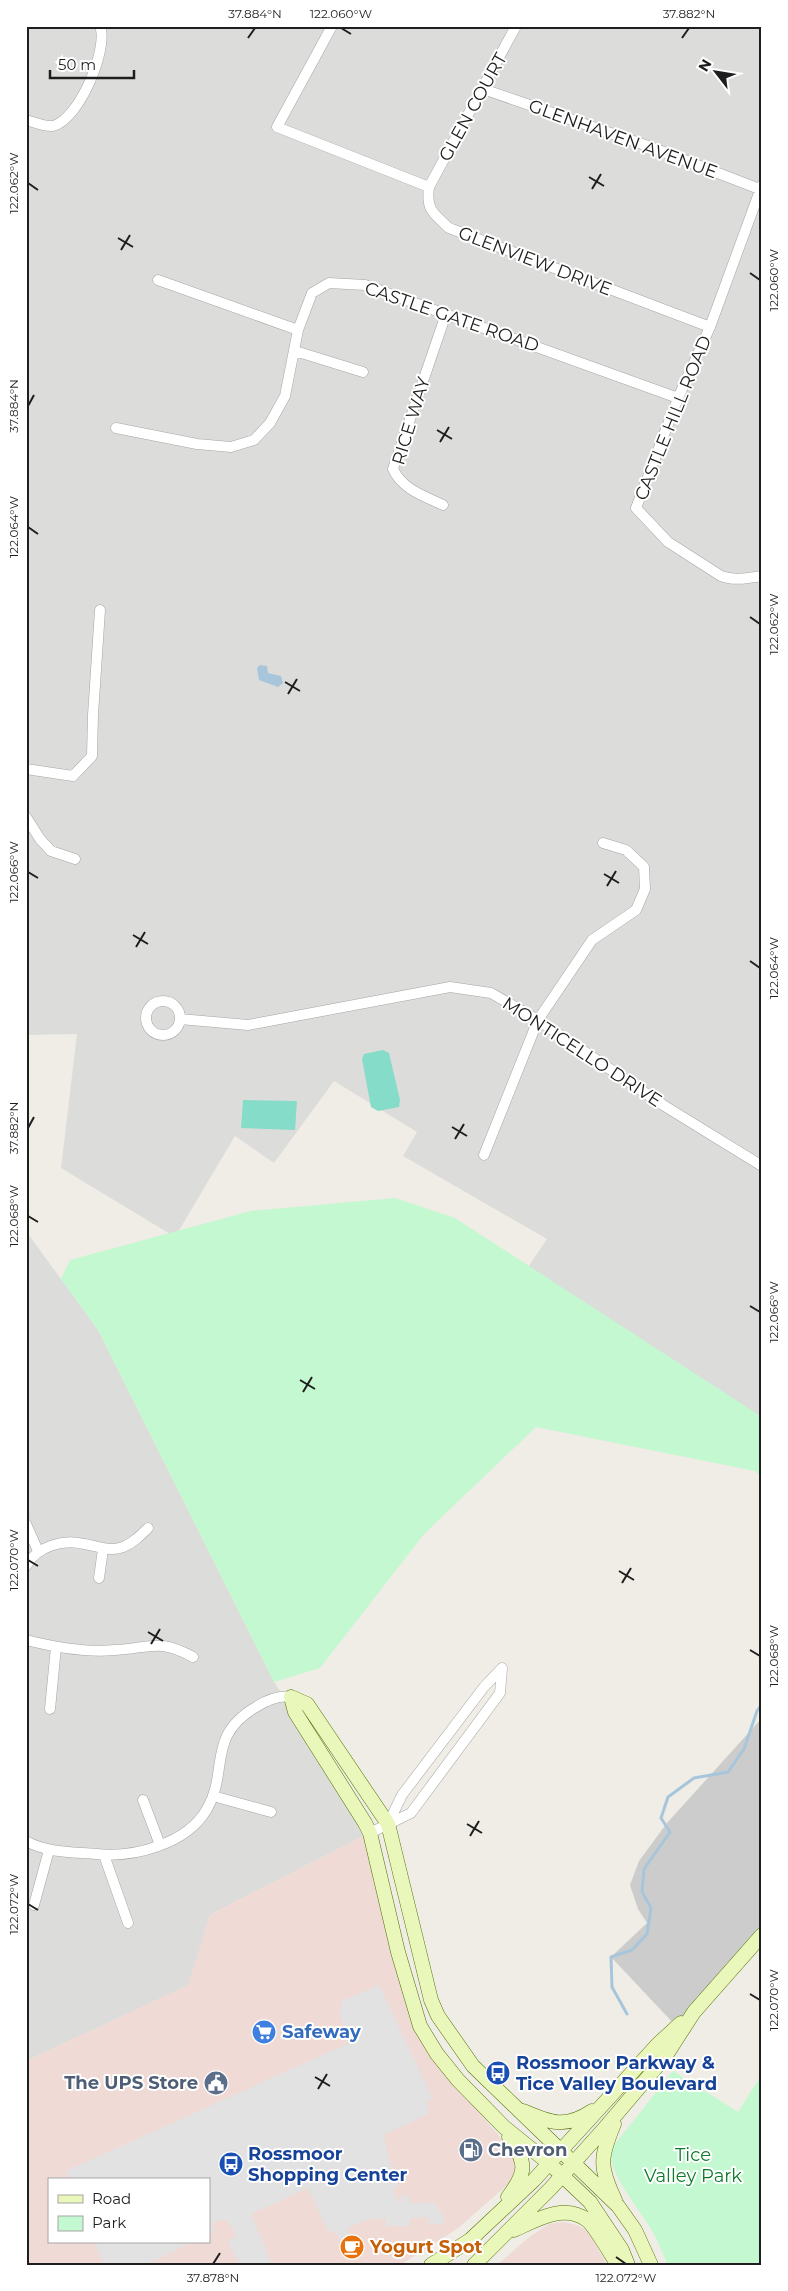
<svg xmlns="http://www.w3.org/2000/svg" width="788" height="2291" viewBox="0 0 788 2291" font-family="Montserrat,sans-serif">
  <rect width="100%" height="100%" fill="#efede5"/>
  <path fill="#dcdcdb" d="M26 26H762V1418L528 1267 547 1239 403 1156 417 1132 334 1081 274 1163 235 1136 175 1237 61 1168 77 1034 26 1035Z
    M26 1231 98 1330 274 1682 375 1830 210 1915 189 1985 26 2061Z"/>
  <path fill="#efdad5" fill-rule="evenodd" d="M375 1830 416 2025 471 2103 518 2158 515 2178 457 2229 400 2265H26V2061L188 1985 210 1915ZM49 2180H209V2242H49Z
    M563 2222 577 2225 588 2231 607 2265H497L528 2238 549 2224Z"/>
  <path fill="#ccc" d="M762 1718V1935L677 2027 611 1957 647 1923 638 1909 630 1885 639 1861 667 1823Z"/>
  <path fill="#c3f8d0" d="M395 1198 455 1218 762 1417V1478L755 1471 536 1427 424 1534 320 1668 274 1682 98 1330 61 1279 70 1260 251 1211Z
    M673 2071 738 2112 762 2074V2265H668C662 2253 658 2240 651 2229 639 2208 607 2173 611 2149Z"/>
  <path fill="#85dcc9" d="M383 1050 389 1053 400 1100 399 1107 378 1111 371 1107 362 1059 364 1054Z
    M243 1100 297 1101 295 1130 241 1128Z"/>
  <path fill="#e2e2e2" d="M379 1985 433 2099 426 2102 429 2110 428 2114 384 2135 388 2157 399 2186 393 2189 399 2203 401 2202V2196H409L410 2203H434L444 2216 443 2224H429V2217L410 2218V2226H386V2218L369 2219 347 2228 351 2238 341 2242 336 2233 328 2231 308 2188 251 2214 272 2265H239L228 2241 236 2236 230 2224 226 2220H219L211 2224 215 2232 209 2234V2180H70L66 2171 347 2044 348 2036 339 2013 342 2001Z
    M95 2242H192L151 2262V2265H104Z"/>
  <path fill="#a7c6db" d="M260 665 267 666 268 673 281 676 283 683 278 687 259 680 257 668Z"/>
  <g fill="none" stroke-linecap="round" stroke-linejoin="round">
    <path stroke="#a7c6db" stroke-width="3" d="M627 2014 612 1987 611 1957 632 1950 647 1934 651 1908 642 1892 644 1869 670 1832 661 1818 668 1797 694 1778 728 1772 744 1749 757 1711 762 1704"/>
    <defs>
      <path id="street" d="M332 26 277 127 429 187C426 210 433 213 449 228L710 327
        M483 89 648 146 762 190
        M26 120C34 122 44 127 53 126 79 120 109 48 100 26
        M762 185 710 327 678 398 636 508 668 542 721 576C734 581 748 578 762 576
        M429 187 516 26
        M158 280 298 330
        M295 351 363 372
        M116 428 197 444 231 447 254 440 270 423 285 396 298 330 312 293 329 283 365 285 678 398
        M443 505C424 496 402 489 393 469L446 314
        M26 769 73 776 92 756 93 715 100 610
        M26 817 40 839 51 851 75 859
        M146 1018a17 17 0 1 1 34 0a17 17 0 1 1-34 0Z
        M180 1019 248 1025 450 987 491 993 538 1020 663 1105 762 1166
        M484 1155 538 1020 592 940 636 910 645 889 644 867 626 850 603 843
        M26 1524 38 1551
        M26 1566C37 1546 63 1539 84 1544 97 1546 110 1552 123 1547 133 1543 140 1536 148 1528
        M99 1578 103 1549
        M26 1640C54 1647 86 1653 115 1650 151 1648 158 1638 193 1657
        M50 1709 56 1647
        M213 1796 271 1812
        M143 1800 160 1845
        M388 1824 402 1795 484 1687 502 1668
        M370 1833 411 1813 500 1693 502 1668
        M26 1841C47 1853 73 1852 96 1854 134 1858 187 1844 207 1809 229 1771 206 1736 256 1707 267 1700 279 1695 291 1697
        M104 1855 128 1923
        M34 1905 49 1850"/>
      <path id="secondary" d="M291 1697 307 1704 388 1824 431 2000 438 2016 473 2066 618 2206 635 2230 651 2265
        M291 1697 295 1712 365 1823 370 1833 398 1952 420 2026 437 2054 458 2080 504 2127 550 2164 590 2202 622 2250 628 2265
        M523 2111C551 2123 565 2129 592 2111
        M614 2124C600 2158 599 2166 615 2200
        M508 2197C527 2172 527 2163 509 2137
        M514 2230C536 2220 564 2203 587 2220 595 2226 611 2255 618 2265
        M431 2265 470 2240 534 2180 658 2044 681 2023
        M474 2265 551 2188 603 2130 665 2057 694 2012 762 1935"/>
    </defs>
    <use href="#street" stroke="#a5a5a5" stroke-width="11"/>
    <use href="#secondary" stroke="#557208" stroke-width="15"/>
    <use href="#street" stroke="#fff" stroke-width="10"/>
    <use href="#secondary" stroke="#eaf7bb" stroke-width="14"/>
  </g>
  <path fill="none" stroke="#1e1e1e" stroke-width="2" d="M341 28 351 34M248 38 255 28M682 38 689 28M589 177 604 186M28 183 38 190M592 189 601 174M118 238 133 247M121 250 130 235M750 273 760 280M28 406 34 395M437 430 452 439M440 442 449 427M28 527 38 534M750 617 760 624M285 682 300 691M288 694 297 679M28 872 38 878M604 874 619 883M607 886 616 871M133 935 148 944M136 947 145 932M750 961 760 968M452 1127 467 1136M28 1128 34 1117M455 1139 464 1124M28 1216 38 1222M750 1306 760 1312M300 1380 315 1389M303 1392 312 1377M28 1560 38 1566M619 1571 634 1580M622 1583 631 1568M148 1632 163 1641M151 1644 160 1629M750 1650 760 1656M467 1824 482 1833M470 1836 479 1821M28 1904 38 1910M750 1994 760 2000M315 2077 330 2086M318 2089 327 2074M616 2257 626 2264M213 2264 220 2253"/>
  <defs>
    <symbol id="supermarket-disc" viewBox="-11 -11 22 22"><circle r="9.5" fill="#3f7fe0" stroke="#fff"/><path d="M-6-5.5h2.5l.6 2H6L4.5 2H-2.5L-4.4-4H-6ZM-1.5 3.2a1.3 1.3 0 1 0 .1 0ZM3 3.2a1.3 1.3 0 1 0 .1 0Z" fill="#fff"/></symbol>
    <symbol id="bus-disc" viewBox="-11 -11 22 22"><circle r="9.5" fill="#1a4fb4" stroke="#fff"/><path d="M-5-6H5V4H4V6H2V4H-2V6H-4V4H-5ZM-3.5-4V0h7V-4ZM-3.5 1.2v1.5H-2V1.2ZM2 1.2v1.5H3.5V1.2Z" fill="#fff"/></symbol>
    <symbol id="civic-disc" viewBox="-11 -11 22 22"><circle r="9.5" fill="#5c6f8a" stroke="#fff"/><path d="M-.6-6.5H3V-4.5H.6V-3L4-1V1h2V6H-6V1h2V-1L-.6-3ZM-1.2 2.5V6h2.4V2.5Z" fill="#fff"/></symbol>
    <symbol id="fuel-disc" viewBox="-11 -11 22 22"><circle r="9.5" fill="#5c6f8a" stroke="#fff"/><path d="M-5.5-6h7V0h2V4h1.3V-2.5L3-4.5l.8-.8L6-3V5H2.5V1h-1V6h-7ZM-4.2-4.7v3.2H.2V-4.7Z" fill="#fff"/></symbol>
    <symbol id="cafe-disc" viewBox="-11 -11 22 22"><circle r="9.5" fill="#e8710a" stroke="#fff"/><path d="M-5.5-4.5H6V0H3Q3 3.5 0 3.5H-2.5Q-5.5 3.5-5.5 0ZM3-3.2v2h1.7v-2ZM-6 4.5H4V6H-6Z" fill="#fff"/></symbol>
  </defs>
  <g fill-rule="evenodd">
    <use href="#supermarket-disc" x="250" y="2018" width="28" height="28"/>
    <use href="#bus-disc" x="484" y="2059" width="28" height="28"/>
    <use href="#civic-disc" x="202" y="2069" width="28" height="28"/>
    <use href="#fuel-disc" x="457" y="2136" width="28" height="28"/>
    <use href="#bus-disc" x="217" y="2150" width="28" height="28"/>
    <use href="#cafe-disc" x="338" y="2233" width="28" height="28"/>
  </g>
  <g text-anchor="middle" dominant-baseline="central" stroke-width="4" stroke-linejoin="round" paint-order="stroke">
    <g font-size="18" fill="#1e1e1e" stroke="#fff">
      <text transform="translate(473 107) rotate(-61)">GLEN COURT</text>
      <text transform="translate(623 139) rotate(20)">GLENHAVEN AVENUE</text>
      <text transform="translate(535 261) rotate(21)">GLENVIEW DRIVE</text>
      <text transform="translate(452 317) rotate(19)">CASTLE GATE ROAD</text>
      <text transform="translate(673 418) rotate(-68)">CASTLE HILL ROAD</text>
      <text transform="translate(411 421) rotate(-73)">RICE WAY</text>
      <text transform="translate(582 1052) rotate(33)">MONTICELLO DRIVE</text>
    </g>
    <g font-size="18" font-weight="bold" fill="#366cbe" stroke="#fff" text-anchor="start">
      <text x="282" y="2032">Safeway</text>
    </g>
    <g font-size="18" font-weight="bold" fill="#164399" stroke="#fff" text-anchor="start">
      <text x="516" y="2063">Rossmoor Parkway &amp;<tspan x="516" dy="21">Tice Valley Boulevard</tspan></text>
      <text x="248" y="2154">Rossmoor<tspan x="248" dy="21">Shopping Center</tspan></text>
    </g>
    <g font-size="18" font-weight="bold" fill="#4e5e75" stroke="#fff" text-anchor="end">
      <text x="198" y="2083">The UPS Store</text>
      <text x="488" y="2150" text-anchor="start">Chevron</text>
    </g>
    <g font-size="18" fill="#0f7a2a" stroke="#fff">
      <text x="693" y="2155">Tice<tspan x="693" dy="21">Valley Park</tspan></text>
    </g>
    <g font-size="18" font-weight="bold" fill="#c56008" stroke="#fff" text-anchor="start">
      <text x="370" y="2247">Yogurt Spot</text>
    </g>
  </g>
  <rect width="788" height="2291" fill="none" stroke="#ffffff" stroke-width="55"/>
  <rect x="48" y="2178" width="162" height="65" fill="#ffffff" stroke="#a5a5a5"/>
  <rect x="58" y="2195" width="25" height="8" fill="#eaf7bb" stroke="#a5a5a5"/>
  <text x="92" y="2204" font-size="15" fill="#1e1e1e">Road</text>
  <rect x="58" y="2216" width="25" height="15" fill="#c3f8d0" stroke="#a5a5a5"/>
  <text x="92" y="2228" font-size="15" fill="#1e1e1e">Park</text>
  <g transform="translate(716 72) rotate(301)" stroke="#ffffff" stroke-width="4" paint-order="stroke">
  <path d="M0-4L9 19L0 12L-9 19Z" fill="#1e1e1e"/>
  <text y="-8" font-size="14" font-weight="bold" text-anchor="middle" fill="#1e1e1e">N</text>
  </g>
  <path d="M50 70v8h84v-8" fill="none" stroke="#1e1e1e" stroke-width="2.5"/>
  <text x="58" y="70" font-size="15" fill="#1e1e1e" stroke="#ffffff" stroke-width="4" paint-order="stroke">50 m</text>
  <rect x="28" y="28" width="732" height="2236" fill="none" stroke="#1e1e1e" stroke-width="2"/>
  <g font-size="12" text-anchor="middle" fill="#1e1e1e">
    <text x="255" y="18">37.884°N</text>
    <text x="341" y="18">122.060°W</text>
    <text x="689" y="18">37.882°N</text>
    <text transform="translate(14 183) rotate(-90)" y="4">122.062°W</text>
    <text transform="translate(774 280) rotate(-90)" y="4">122.060°W</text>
    <text transform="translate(14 406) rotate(-90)" y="4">37.884°N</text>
    <text transform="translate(14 527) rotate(-90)" y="4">122.064°W</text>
    <text transform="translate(774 624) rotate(-90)" y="4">122.062°W</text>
    <text transform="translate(14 872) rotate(-90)" y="4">122.066°W</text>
    <text transform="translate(774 968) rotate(-90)" y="4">122.064°W</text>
    <text transform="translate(14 1128) rotate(-90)" y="4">37.882°N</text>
    <text transform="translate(14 1216) rotate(-90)" y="4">122.068°W</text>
    <text transform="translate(774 1312) rotate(-90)" y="4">122.066°W</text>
    <text transform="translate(14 1560) rotate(-90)" y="4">122.070°W</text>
    <text transform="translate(774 1656) rotate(-90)" y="4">122.068°W</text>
    <text transform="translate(14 1904) rotate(-90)" y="4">122.072°W</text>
    <text transform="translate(774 2000) rotate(-90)" y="4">122.070°W</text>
    <text x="213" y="2282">37.878°N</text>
    <text x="626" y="2282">122.072°W</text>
  </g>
</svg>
